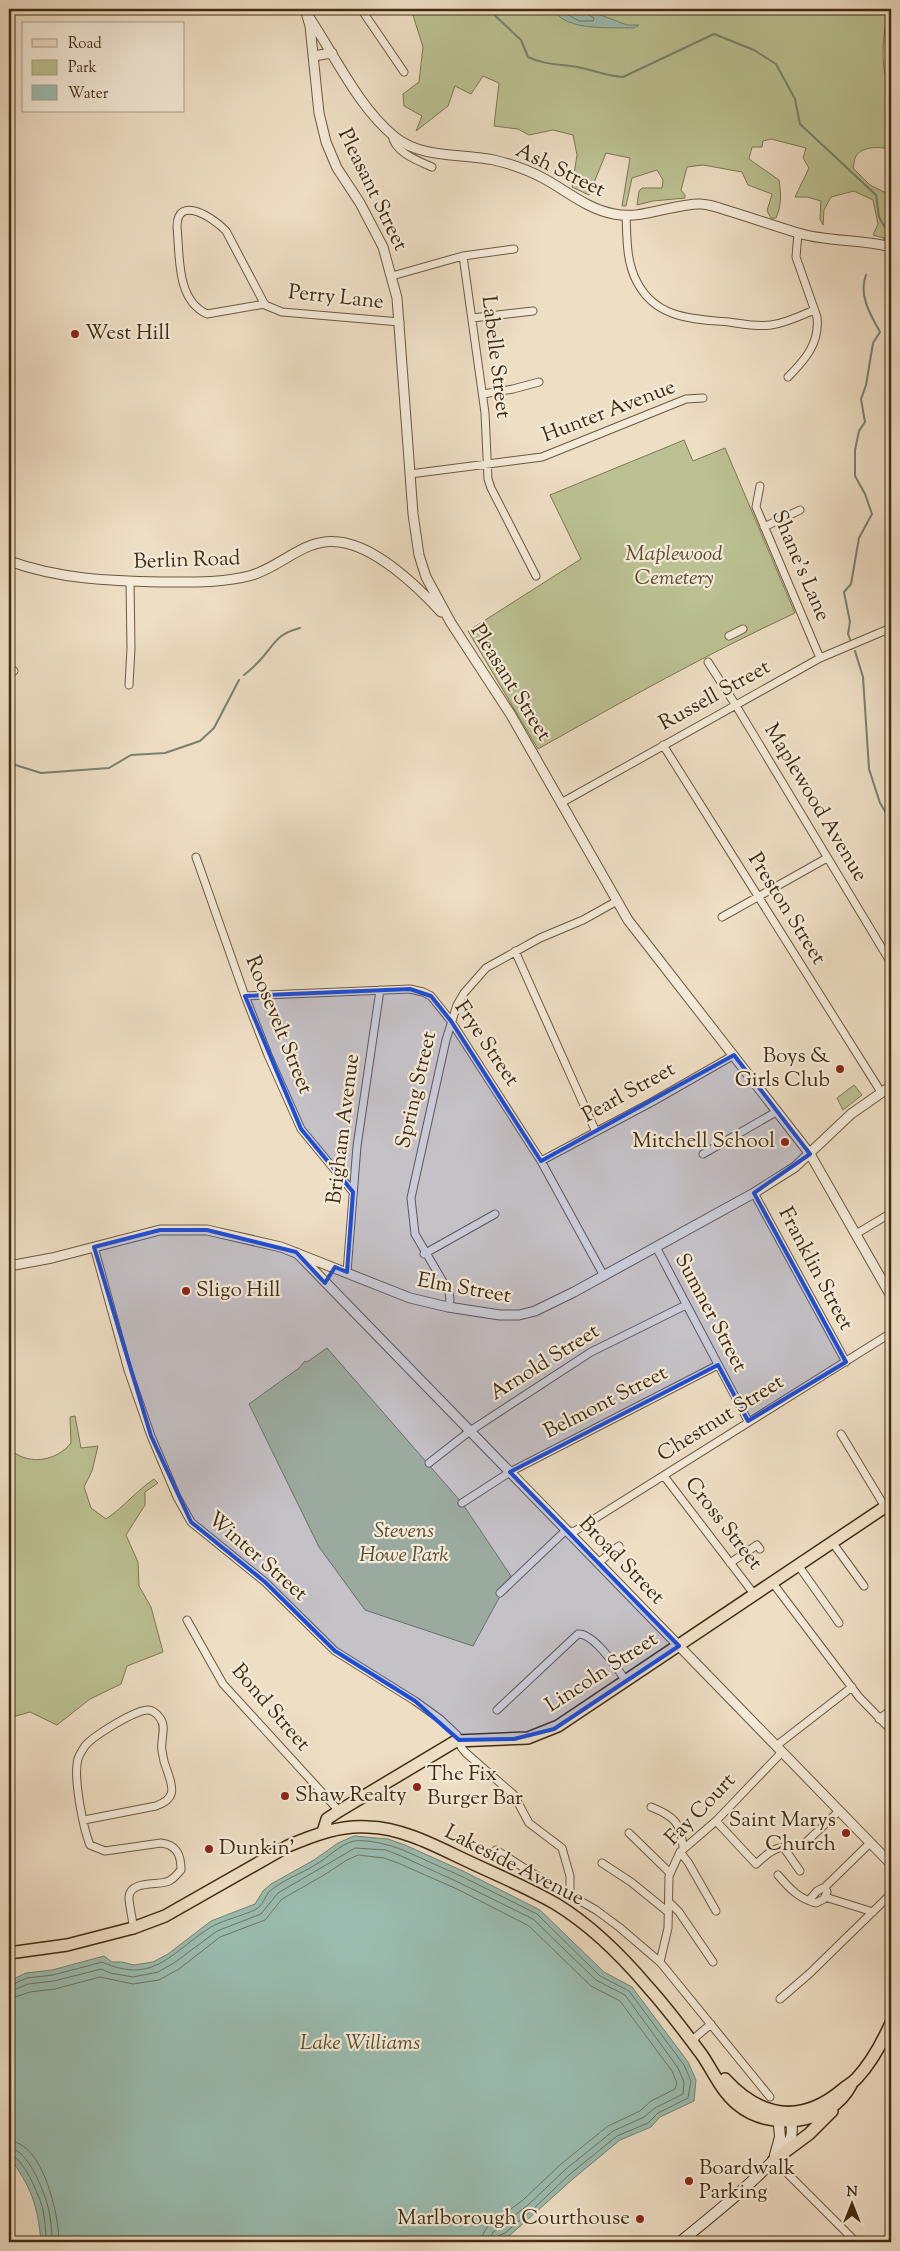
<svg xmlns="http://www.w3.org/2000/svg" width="900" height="2251" viewBox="0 0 900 2251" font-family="'Sorts Mill Goudy',serif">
  <rect width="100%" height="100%" fill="#eedec4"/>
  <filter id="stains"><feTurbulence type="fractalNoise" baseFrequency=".004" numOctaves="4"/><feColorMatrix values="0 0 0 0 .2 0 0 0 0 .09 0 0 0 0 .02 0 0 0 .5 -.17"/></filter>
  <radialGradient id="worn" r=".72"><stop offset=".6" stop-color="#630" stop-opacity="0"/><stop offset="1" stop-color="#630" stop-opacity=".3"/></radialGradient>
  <path fill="#bbc192" stroke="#7e7652" d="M411 9H891V26L885 27C883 46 880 71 891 88V150C882 146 862 146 856 156 854 159 854 165 853 168L870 185 890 195 891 240 873 235 878 224 873 200 854 191 831 197 824 210 823 225 820 219 821 201 807 197H795L809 168 803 158 806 148 771 139 763 141 762 147H752L749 159 779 180C781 194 782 204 776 218H771L767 211 772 194 748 185 742 172 703 165 687 167 681 190 685 195V198L653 201 637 205 639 191 642 188H662L663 180 657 170 632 178 626 206H622L630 158 606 153 589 195 572 187 577 155 573 135 553 130 529 135 518 129 494 126 499 83 483 76 471 94 455 86 448 106 416 131 422 116 404 106 403 94 419 82 423 47Z
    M684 440 693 461 725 448 795 613C707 654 623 701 538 749L468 631 581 559 550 495Z
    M854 1085 862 1095 843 1110 837 1098Z
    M327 1348 462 1503 511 1576 473 1646 365 1610 319 1547 249 1404 299 1368 305 1361 307 1362Z
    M75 1416 81 1448 98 1446 92 1471 84 1487 91 1508 106 1519C124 1507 136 1491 154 1479L158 1483 145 1492V1505L126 1535 138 1562 139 1586 151 1607 163 1652 127 1666 121 1684 90 1699 57 1725 30 1712 9 1718V1448C26 1466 56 1462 71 1443L70 1417Z"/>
  <path fill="#9abcb0" stroke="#768270" d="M553 9H585L627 25H639L634 28C612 27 565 32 553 9Z
    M354 1836 388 1839 405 1845 465 1872 540 1910 604 1972 632 1987 688 2062 696 2080 694 2101 660 2117 651 2127 620 2140 574 2178 508 2237 496 2242H41C38 2206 31 2186 9 2157V1981L26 1973 52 1970 104 1956 112 1962H122L134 1965 153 1962 168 1954 211 1921 255 1904 263 1891 271 1884 314 1860 338 1843Z"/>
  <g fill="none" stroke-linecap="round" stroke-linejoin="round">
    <path stroke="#6e7460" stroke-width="1" d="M558 9 579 21H593L594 18 587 14 586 9
      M9 1986 27 1978 53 1975 102 1962C156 1986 172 1950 213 1926 223 1920 253 1913 259 1907 264 1903 265 1896 269 1892 282 1880 301 1874 315 1865 328 1858 340 1844 354 1841 368 1839 390 1845 403 1850L463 1877 537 1914 600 1976 629 1991 684 2065 691 2081 688 2098 658 2113 648 2123 617 2136 570 2174 532 2210 505 2233 498 2236 496 2242
      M9 1992 28 1984 54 1981 101 1969 110 1973 133 1977 158 1972 174 1963 217 1931 261 1914 278 1893 355 1848 386 1850 401 1856 460 1883 533 1919 596 1980 625 1995 678 2068 684 2082 683 2094 655 2108 644 2117 613 2131 566 2169 528 2205 493 2232 489 2242
      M9 1999 30 1992 55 1989 100 1977 133 1984 159 1980 179 1969 220 1937 265 1920 282 1899 324 1875 347 1860 358 1855 384 1858 398 1863 457 1889 529 1926 591 1986 620 2001 672 2071 677 2083 675 2089 651 2101 640 2111 608 2126 561 2164 523 2200 488 2226 483 2234 482 2242
      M9 2141C43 2142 59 2215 59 2242
      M9 2148C28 2149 44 2191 48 2207 51 2218 52 2231 52 2242
      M9 2154C23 2156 40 2197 43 2210 45 2220 46 2232 46 2242"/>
    <path stroke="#768270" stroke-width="2" d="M488 9 521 40 528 57C544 65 560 64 577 67 594 70 605 76 623 77L714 34 754 50 776 64 795 99 800 124 876 195 879 217 888 233 884 240
      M850 639 848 634 850 622 844 592 851 584 859 538 872 514 865 494 855 476V450L859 431 865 422 861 399 866 385 873 343 880 332C871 316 858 295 866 275
      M855 651 863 677 869 769 880 803 891 821
      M244 675C250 670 256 665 261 659 276 642 277 634 300 628
      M9 763 41 773 109 768 131 755 165 753 200 741 214 728 239 680"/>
    <defs>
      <path id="minor" d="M361 9 404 72
        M392 135C394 152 418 161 432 167
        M626 215C627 237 626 262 637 282 656 319 693 319 729 322 743 324 758 327 771 325 786 323 800 316 814 310
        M463 256 485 413 488 479 491 488 536 576
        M392 276 463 256 514 249
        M265 304 207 314C176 300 180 256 177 227 177 193 215 219 226 231L265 305 282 312 400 322
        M472 318 533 311
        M788 377C805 360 820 343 817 317L796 257 798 233
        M483 394 513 389 539 382
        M410 474 542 457 686 399 703 398
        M760 486 756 507 820 658
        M764 527 800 510
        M729 636 743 629
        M708 662 735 704 891 963
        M9 667 14 671
        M129 685 131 648 130 581
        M663 745 881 1092
        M561 803 820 658 891 628
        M196 857 245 996 268 1055 301 1129 353 1192
        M722 917 827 858
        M515 951 596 1132
        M245 996 410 989 423 992 431 996 451 1021 541 1161 604 1276
        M703 1154 776 1112
        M541 1161 652 1102 734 1055
        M754 1193 846 1362
        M856 1234 891 1213
        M94 1247 128 1370 151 1436 177 1497 191 1522 265 1582 335 1651 415 1701 440 1719 457 1735 461 1747 466 1753 514 1795 529 1823 562 1848 570 1876V1895
        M656 1247 748 1421
        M424 1254 495 1214
        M347 1272 357 1146 380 990
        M448 1307 450 1300 449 1292 415 1234 411 1198 446 1040 457 1005 464 993 486 968 540 938 583 920 617 901
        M841 1434 885 1507
        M429 1463 470 1431 591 1352 686 1305
        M664 1476 754 1594
        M462 1503 510 1472 718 1365
        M832 1542 864 1586
        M598 1563 619 1546
        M730 1563 757 1545 760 1549
        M798 1565 839 1623
        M772 1582 859 1697 891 1730
        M500 1593 564 1532 575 1531 891 1333
        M187 1620 223 1684 339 1811
        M497 1710 578 1634C594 1633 617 1668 626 1681
        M879 1719 891 1710
        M776 1746 852 1687
        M651 1807C674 1816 681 1823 683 1847
        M84 1820 156 1806C175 1799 174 1790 168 1773 165 1766 163 1759 162 1751 160 1741 167 1727 160 1718 157 1714 153 1710 148 1710 135 1710 93 1736 85 1746 83 1749 79 1755 78 1759 73 1777 83 1828 90 1845L105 1851 161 1843C177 1845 181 1855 181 1870 177 1874 175 1878 169 1881 159 1886 130 1880 129 1897 129 1907 133 1918 133 1928
        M716 1821 756 1864C763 1858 770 1850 779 1848 787 1846 795 1849 803 1845L839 1811
        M629 1833 670 1873
        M784 1848 800 1871
        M496 1850 532 1873 596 1910 619 1927 660 1962 770 2097
        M680 1852 688 1862 716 1911
        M602 1863 631 1882 668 1912
        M778 1875C789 1888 799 1899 816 1903L824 1899 827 1892 825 1887
        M825 1897 873 1912
        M669 1902 679 1912 713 1962
        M812 1902 811 1898 817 1891 825 1887 870 1843
        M660 1962 668 1928 669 1876 680 1852 716 1821 782 1752
        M780 1999 809 1974 891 1894
        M691 2041 711 2024
        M774 2160 856 2242"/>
      <path id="tertiary" d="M305 9 310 26 319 113 326 142 337 168 360 203 383 247 397 298 413 514 419 555 426 577 451 623 511 715 628 920 810 1154 891 1296
        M309 17C335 56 359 108 395 137 422 159 462 153 494 160 511 164 528 170 543 178 567 191 587 209 614 214 642 220 671 204 700 204 709 204 720 208 729 211 752 218 775 226 798 233 828 242 860 239 891 247
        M313 56 332 53
        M9 561C59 579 109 581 162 582 190 582 221 583 249 576 281 568 304 537 339 542 375 546 417 586 441 612
        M297 1253 891 1864
        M9 1266 52 1258 160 1230H207L281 1247 410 1298 448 1307 500 1315H519L535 1311 574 1292 754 1193 795 1167 851 1114 891 1086"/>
      <path id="secondary" d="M775 2155 780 2137 778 2113
        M680 2242C703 2223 782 2161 791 2137 793 2130 791 2121 791 2114"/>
      <path id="primary" d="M323 1832 327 1819 339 1811 456 1741 528 1738 558 1726 891 1503
        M133 1928 165 1916 288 1846C314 1835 340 1825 368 1827 401 1828 432 1844 461 1858 492 1873 525 1886 556 1904 592 1926 621 1955 648 1987 667 2008 685 2032 702 2055 713 2071 721 2091 737 2104 770 2132 830 2125 851 2085
        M725 2079C760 2117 800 2125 842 2090 847 2085 852 2084 857 2078 872 2062 882 2043 891 2023
        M774 2160 809 2134 832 2111"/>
      <path id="trunk" d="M9 1953 67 1945 133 1928"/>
    </defs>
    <use href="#minor" stroke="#6c583e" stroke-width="9"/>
    <use href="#tertiary" stroke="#6c583e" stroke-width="11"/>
    <use href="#secondary" stroke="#412c11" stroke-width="12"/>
    <use href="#primary" stroke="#412c11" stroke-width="14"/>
    <use href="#trunk" stroke="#412c11" stroke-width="14"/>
    <use href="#minor" stroke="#f4ead9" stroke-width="7"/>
    <use href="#tertiary" stroke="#f4ead9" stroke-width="9"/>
    <use href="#secondary" stroke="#f4ead9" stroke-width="10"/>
    <use href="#primary" stroke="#eedec4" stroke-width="11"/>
    <use href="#trunk" stroke="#eedec4" stroke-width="11"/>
  </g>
  <path fill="#1d4ed8" fill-opacity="0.2" stroke="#1d4ed8" stroke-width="4" stroke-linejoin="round" d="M410 989 431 996 451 1021 541 1161 734 1055 810 1154 754 1193 846 1362 748 1421 718 1365 510 1472 679 1646 554 1729 514 1739 459 1740 415 1701 335 1651 265 1582 191 1522 151 1436 94 1247 160 1230H207L296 1252 325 1283 335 1267 347 1272 353 1192 301 1129 245 996Z"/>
  <g fill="#8f2418" stroke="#f4ead9" stroke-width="2">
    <circle cx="75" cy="334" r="5"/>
    <circle cx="840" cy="1069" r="5"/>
    <circle cx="785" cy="1142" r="5"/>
    <circle cx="186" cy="1291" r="5"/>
    <circle cx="417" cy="1787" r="5"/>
    <circle cx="285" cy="1796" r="5"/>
    <circle cx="846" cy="1833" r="5"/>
    <circle cx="209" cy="1849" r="5"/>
    <circle cx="689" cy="2181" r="5"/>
    <circle cx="640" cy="2219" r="5"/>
  </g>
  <g text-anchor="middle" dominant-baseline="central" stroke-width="4.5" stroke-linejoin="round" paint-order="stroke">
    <g font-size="21" fill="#412c11" stroke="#f4ead9">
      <text transform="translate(560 171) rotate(26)">Ash Street</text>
      <text transform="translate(372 190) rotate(64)">Pleasant Street</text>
      <text transform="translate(336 298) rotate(6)">Perry Lane</text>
      <text transform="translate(495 357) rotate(83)">Labelle Street</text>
      <text transform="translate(609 412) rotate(-21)">Hunter Avenue</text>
      <text transform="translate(187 561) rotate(-2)">Berlin Road</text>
      <text transform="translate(800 566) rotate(67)">Shane's Lane</text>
      <text transform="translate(510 683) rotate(58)">Pleasant Street</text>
      <text transform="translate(715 696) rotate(-29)">Russell Street</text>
      <text transform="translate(815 803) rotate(59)">Maplewood Avenue</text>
      <text transform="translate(786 909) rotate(58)">Preston Street</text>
      <text transform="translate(278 1025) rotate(68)">Roosevelt Street</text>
      <text transform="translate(486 1044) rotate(56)">Frye Street</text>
      <text transform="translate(417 1090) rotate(-77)">Spring Street</text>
      <text transform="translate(629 1093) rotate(-29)">Pearl Street</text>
      <text transform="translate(344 1129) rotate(-83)">Brigham Avenue</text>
      <text transform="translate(815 1269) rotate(62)">Franklin Street</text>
      <text transform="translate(464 1289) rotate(10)">Elm Street</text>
      <text transform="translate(710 1313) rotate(62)">Sumner Street</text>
      <text transform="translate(545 1363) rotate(-32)">Arnold Street</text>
      <text transform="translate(606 1403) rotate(-27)">Belmont Street</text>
      <text transform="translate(721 1419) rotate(-32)">Chestnut Street</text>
      <text transform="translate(723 1524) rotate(52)">Cross Street</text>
      <text transform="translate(257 1557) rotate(41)">Winter Street</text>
      <text transform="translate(621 1561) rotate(46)">Broad Street</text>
      <text transform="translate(602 1673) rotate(-33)">Lincoln Street</text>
      <text transform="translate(270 1708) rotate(49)">Bond Street</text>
      <text transform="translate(701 1810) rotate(-46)">Fay Court</text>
      <text transform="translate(514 1866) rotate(27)">Lakeside Avenue</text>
    </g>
    <g font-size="21" fill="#412c11" stroke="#f4ead9" text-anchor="start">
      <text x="85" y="334">West Hill</text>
      <text x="830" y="1057" text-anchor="end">Boys &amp;<tspan x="830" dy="24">Girls Club</tspan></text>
      <text x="775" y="1142" text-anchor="end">Mitchell School</text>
      <text x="196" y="1291">Sligo Hill</text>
      <text x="427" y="1775">The Fix<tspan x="427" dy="24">Burger Bar</tspan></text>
      <text x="295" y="1796">Shaw Realty</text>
      <text x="836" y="1821" text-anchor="end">Saint Marys<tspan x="836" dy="24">Church</tspan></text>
      <text x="219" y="1849">Dunkin'</text>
      <text x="699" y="2169">Boardwalk<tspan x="699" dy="24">Parking</tspan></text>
      <text x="630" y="2219" text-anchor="end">Marlborough Courthouse</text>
    </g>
    <g font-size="21" font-style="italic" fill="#594a2b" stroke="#f4ead9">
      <text x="674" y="555">Maplewood<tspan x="674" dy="24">Cemetery</tspan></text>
      <text x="404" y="1532">Stevens<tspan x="404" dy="24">Howe Park</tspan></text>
      <text x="360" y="2044">Lake Williams</text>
    </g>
  </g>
  <rect width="900" height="2251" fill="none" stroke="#eedec4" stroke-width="30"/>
  <rect x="10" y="10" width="880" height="2231" fill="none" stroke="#412c11" stroke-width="2.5"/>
  <rect x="15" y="15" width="870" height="2221" fill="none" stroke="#412c11"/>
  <rect x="22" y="22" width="162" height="90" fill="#f4ead9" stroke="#ac9e89"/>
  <rect x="32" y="39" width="25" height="8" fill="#eedec4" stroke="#ac9e89"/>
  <text x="68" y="48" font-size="15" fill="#412c11">Road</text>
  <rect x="32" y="60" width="25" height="15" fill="#bbc192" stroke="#ac9e89"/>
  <text x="68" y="72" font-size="15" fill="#412c11">Park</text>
  <rect x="32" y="85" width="25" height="15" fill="#9abcb0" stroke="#ac9e89"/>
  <text x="68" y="98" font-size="15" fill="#412c11">Water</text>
  <g transform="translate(852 2204)" stroke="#f4ead9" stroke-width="4" paint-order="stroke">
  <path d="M0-4L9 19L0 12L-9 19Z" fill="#412c11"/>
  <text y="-8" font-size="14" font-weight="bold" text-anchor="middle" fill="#412c11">N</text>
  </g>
  <rect width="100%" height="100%" filter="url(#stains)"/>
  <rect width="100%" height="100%" fill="url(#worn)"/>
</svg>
